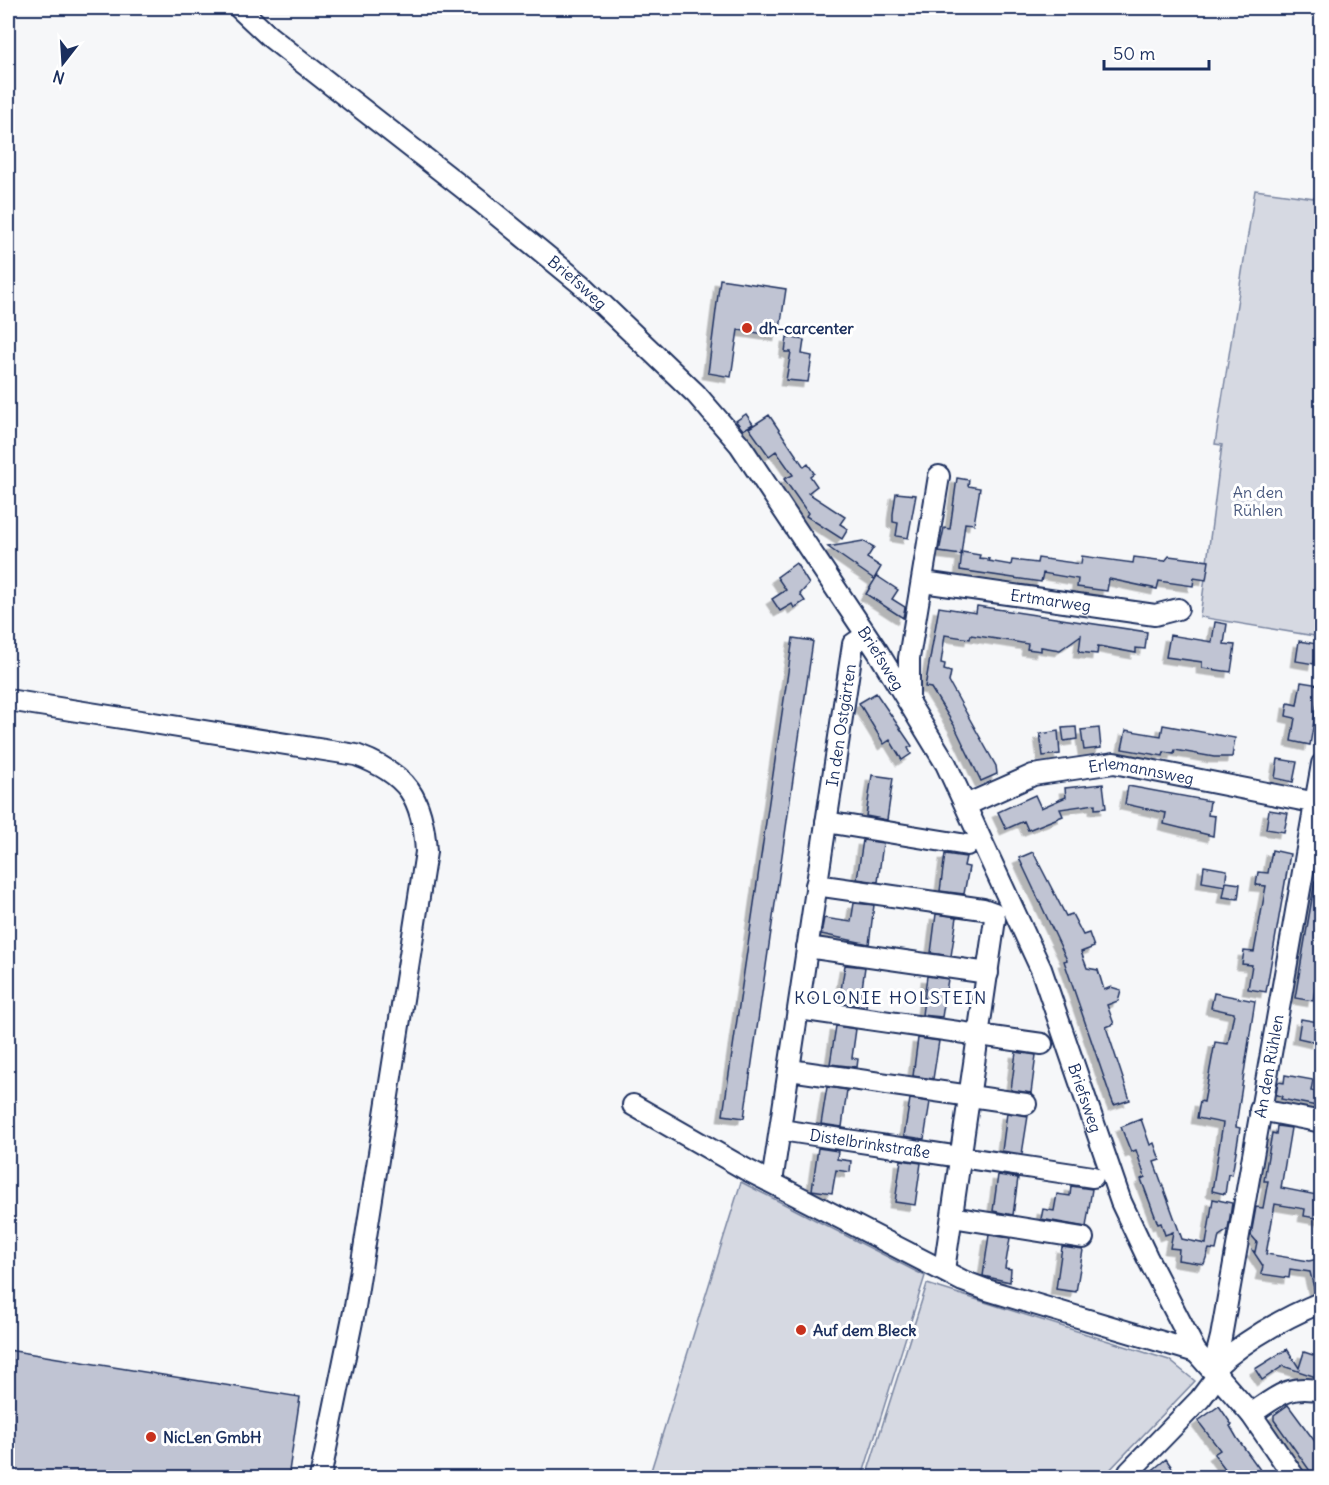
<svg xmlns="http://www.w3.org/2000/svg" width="1329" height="1485" viewBox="0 0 1329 1485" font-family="Delius,sans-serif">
  <defs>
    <filter id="shadow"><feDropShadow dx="-5.5" dy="5.5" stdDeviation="0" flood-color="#0004"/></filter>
  </defs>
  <rect width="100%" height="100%" fill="#f6f7f9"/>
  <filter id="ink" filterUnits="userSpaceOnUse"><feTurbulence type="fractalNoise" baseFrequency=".0167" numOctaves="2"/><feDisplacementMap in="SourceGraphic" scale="12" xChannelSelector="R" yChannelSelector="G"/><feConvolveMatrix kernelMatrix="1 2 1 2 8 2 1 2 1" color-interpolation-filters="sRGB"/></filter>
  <g filter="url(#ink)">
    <path fill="#d6d9e2" stroke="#7884a0" stroke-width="1.5" d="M1255 190 1321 199V637L1200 617 1222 445 1215 444Z
      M741 1182 925 1276 862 1477H649Z
      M927 1284 1169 1360 1195 1381 1103 1477H866Z"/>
    <path fill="#c0c4d3" stroke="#1b2f5e" stroke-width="1.5" filter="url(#shadow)" d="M720 279 786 289 779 336 738 330 731 377 708 373Z
      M787 337 804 340 802 354 812 356 808 382 786 380 791 352H785Z
      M746 414 753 424 743 430 736 421Z
      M769 415 804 467 808 464 814 473 810 476 817 486 808 493 845 517 840 524 848 529 842 539 806 516 808 513 784 479 793 475 776 451 769 456 749 428Z
      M957 478 969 480 968 486 980 488 974 524 965 523 961 555 939 552 944 528 950 529Z
      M896 493 916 495 908 538 896 536 898 523 893 522V514Z
      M863 541 874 547 867 558 881 567 874 579 828 547Z
      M962 552 980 555 979 558 989 559 988 561 1011 565 1012 560 1037 563 1038 558 1081 564 1082 556 1133 563 1134 557 1165 561 1169 556 1209 561 1206 580 1194 578 1193 586 1159 581 1157 589 1109 579 1107 591 1077 587 1078 579 1043 573 1041 582 960 570Z
      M796 563 809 584 800 594 805 601 794 608 792 604 780 611 772 599 786 590 777 577Z
      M877 576 898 590 892 599 905 607 903 618 866 594Z
      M977 606 1147 632 1145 649 1136 648V653L1098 646 1097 654 1079 652 1081 635 1060 650 1041 647V651L1027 649 1028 644 1010 641 971 635 970 639 945 635 941 663 945 664 944 670 951 672 949 682 996 766 997 774 981 781 954 725 931 688 925 687 939 607 976 613Z
      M1215 622 1227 624 1224 644 1235 645 1231 672 1202 668V662L1166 657 1170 635 1212 642Z
      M793 638 813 641 744 1118 723 1115Z
      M1299 641 1317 644 1314 664 1296 661Z
      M1301 682 1320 685 1310 745 1291 741 1295 718 1286 716 1288 703 1297 705Z
      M876 693 912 746 908 748 911 754 902 760 890 740 884 744 859 703Z
      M1163 725 1235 738 1232 757H1214L1175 750 1174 754 1164 752 1163 756 1122 749 1126 730 1161 736Z
      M1076 727 1077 739 1064 741 1062 728Z
      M1099 728 1101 748 1084 750 1081 730Z
      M1058 731 1060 754 1043 756 1040 734Z
      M1278 759 1297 762 1293 782 1275 778Z
      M872 775 893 778 887 820 866 816Z
      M1103 784 1106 808 1095 809V804L1060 809 1063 816 1028 830 1024 821 1006 829 998 812 1035 795 1041 808 1066 797 1065 788Z
      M1128 786 1210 801 1208 815 1215 816 1213 836 1164 824 1166 813 1125 804Z
      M1269 810 1288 813 1284 832 1266 829Z
      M863 840 883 843 878 882 857 879Z
      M1272 850 1290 854 1266 992 1248 989 1252 965 1242 964 1244 951 1254 952 1266 886 1256 885 1258 872 1268 873Z
      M1033 852 1066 916 1072 914 1083 935 1089 933 1094 947 1081 952 1087 968 1098 970 1104 990 1111 987 1121 990 1118 1001 1107 1005 1114 1024 1106 1027 1130 1100 1114 1105 1110 1095 1064 961 1067 960 1019 858Z
      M945 854 966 857 964 866 969 867 964 894 940 891Z
      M1204 866 1227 870 1225 886 1202 882Z
      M1315 881H1322V978H1317L1313 1001 1295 998Z
      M1226 882 1240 884 1238 899 1223 897Z
      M854 903 874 905 869 944 821 934 824 918 851 922Z
      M936 914 957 917 951 956 931 953Z
      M845 965 865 967 861 996 867 997 866 1007 839 1003Z
      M927 976 948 979 942 1017 922 1015Z
      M1214 993 1255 1001 1237 1119 1236 1127 1240 1128 1232 1175 1228 1174 1225 1194 1212 1191 1223 1123 1197 1118 1200 1101 1204 1102 1215 1042 1228 1044 1234 1013 1211 1008Z
      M1301 1019 1319 1022 1316 1042 1298 1038Z
      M836 1026 856 1029 852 1058 858 1059 857 1067 830 1064Z
      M918 1038 939 1041 933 1079 913 1076Z
      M1016 1052 1036 1055 1031 1093 1011 1090Z
      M1285 1075 1313 1080 1311 1091 1322 1093V1107L1281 1099 1282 1096 1276 1095 1278 1082 1284 1083Z
      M827 1087 847 1090 842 1127 821 1124Z
      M910 1099 930 1102 924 1139 904 1136Z
      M1007 1113 1028 1116 1022 1154 1002 1151Z
      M1141 1119 1150 1145 1154 1143 1160 1160 1154 1162 1182 1239 1206 1244 1213 1199 1232 1203 1228 1230 1219 1236 1216 1250 1209 1249 1204 1264 1178 1260 1179 1249 1170 1248 1173 1232 1165 1235 1161 1223 1158 1224 1141 1179 1145 1177 1136 1150 1131 1152 1121 1127Z
      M1277 1126 1291 1128 1281 1188 1322 1196V1219L1304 1216 1305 1209 1275 1204 1266 1254 1309 1261 1322 1258V1290L1315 1292 1310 1272 1290 1269 1289 1278 1261 1274 1263 1266 1253 1251 1255 1252 1257 1242 1251 1235 1256 1207 1263 1208 1268 1181H1264L1266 1168 1272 1133 1276 1134Z
      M818 1148 838 1151 837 1159 851 1161 850 1172 836 1170 832 1193 812 1190Z
      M901 1160 921 1163 915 1205 895 1202Z
      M998 1175 1018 1178 1013 1215 993 1211Z
      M1071 1186 1092 1189 1086 1227 1041 1219 1043 1209 1054 1211 1057 1194 1070 1196Z
      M989 1235 1010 1238 1005 1268 1011 1269 1010 1282 983 1276Z
      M1062 1247 1083 1250 1076 1292 1056 1289Z
      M1287 1349 1299 1368 1304 1352 1322 1358V1379L1283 1366 1262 1380 1255 1369Z
      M8 1350 300 1397 288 1478H8Z
      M1288 1405 1322 1451V1478H1315L1274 1420V1415Z
      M1219 1406 1232 1425 1230 1426 1237 1438 1266 1478H1232L1214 1454 1220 1450 1198 1421Z
      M1166 1459 1179 1478H1143Z"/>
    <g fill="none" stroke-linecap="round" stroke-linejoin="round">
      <defs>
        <g id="minor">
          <path id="s1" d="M239 8 270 37 481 202 581 284 696 394 740 445 878 652 946 764 1041 969 1121 1202 1147 1257 1196 1352 1251 1414 1295 1478"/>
          <path id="s2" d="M923 582 1155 615 1178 609"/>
          <path d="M8 700 356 755C408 774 423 798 426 852L355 1307 320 1478"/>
          <path d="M909 701V658L939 476"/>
          <path id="s3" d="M966 805 1033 775 1114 763 1322 804"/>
          <path d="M826 822 967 845"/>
          <path d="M816 885 983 909 994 913 995 919 944 1270"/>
          <path d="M807 947 988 973"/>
          <path d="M799 1009 1042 1044"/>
          <path d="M790 1070 1026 1104"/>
          <path d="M633 1105 745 1169 963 1281 987 1290 1196 1352"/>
          <path d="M1260 1110 1322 1122"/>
          <path id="s4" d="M781 1130 1093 1177"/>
          <path id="s5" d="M772 1182 853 644 866 635"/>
          <path d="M952 1217 1083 1238"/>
          <path id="s6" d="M1213 1369 1221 1337 1322 764"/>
          <path d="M1213 1369C1245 1340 1281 1319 1322 1302"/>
          <path d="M1251 1414C1278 1396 1288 1384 1322 1391"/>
          <path d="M1129 1472 1200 1399 1218 1375"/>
        </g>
      </defs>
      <use href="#minor" stroke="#1b2f5e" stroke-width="24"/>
      <use href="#minor" stroke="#fff" stroke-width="20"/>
    </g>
  </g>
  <g fill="#c8321e" stroke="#fff" stroke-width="2">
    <circle cx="747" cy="328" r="6"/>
    <circle cx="801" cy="1330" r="6"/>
    <circle cx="151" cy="1437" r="6"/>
  </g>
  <g text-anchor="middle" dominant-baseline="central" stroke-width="6" stroke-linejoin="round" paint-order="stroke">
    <g font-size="16" fill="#1b2f5e" stroke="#fff">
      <text stroke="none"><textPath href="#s1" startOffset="436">Briefsweg</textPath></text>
      <text stroke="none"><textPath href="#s2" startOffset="129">Ertmarweg</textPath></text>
      <text stroke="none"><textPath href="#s1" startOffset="922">Briefsweg</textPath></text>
      <text stroke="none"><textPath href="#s5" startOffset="462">In den Ostgärten</textPath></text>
      <text stroke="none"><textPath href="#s3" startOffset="183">Erlemannsweg</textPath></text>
      <text stroke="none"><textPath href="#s6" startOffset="308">An den Rühlen</textPath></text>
      <text stroke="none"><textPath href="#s1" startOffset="1408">Briefsweg</textPath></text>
      <text stroke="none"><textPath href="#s4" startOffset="90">Distelbrinkstraße</textPath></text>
    </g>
    <g font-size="16" font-weight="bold" fill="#1b2f5e" stroke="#fff" text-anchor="start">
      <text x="759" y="328">dh-carcenter</text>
      <text x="813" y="1330">Auf dem Bleck</text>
      <text x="163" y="1437">NicLen GmbH</text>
    </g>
    <g font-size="16" fill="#4a5a7f" stroke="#fff">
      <text x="1258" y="492">An den<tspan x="1258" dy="18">Rühlen</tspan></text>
    </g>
    <g font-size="18" letter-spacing="1.5" fill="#1b2f5e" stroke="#fff">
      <text x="891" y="997">KOLONIE HOLSTEIN</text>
    </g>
  </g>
  <rect width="1329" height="1485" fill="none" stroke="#fff" stroke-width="30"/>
  <rect x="15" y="15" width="1299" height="1455" fill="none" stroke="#1b2f5e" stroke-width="2" filter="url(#ink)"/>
  <g transform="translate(63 63) rotate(197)" stroke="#ffffff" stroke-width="4.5" paint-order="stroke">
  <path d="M0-4.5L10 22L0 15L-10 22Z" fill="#1b2f5e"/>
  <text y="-9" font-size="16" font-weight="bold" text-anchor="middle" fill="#1b2f5e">N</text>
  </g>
  <path d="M1104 60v9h105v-9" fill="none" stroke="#1b2f5e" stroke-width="3"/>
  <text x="1113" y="60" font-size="18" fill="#1b2f5e" stroke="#ffffff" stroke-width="4.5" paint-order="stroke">50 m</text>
</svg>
